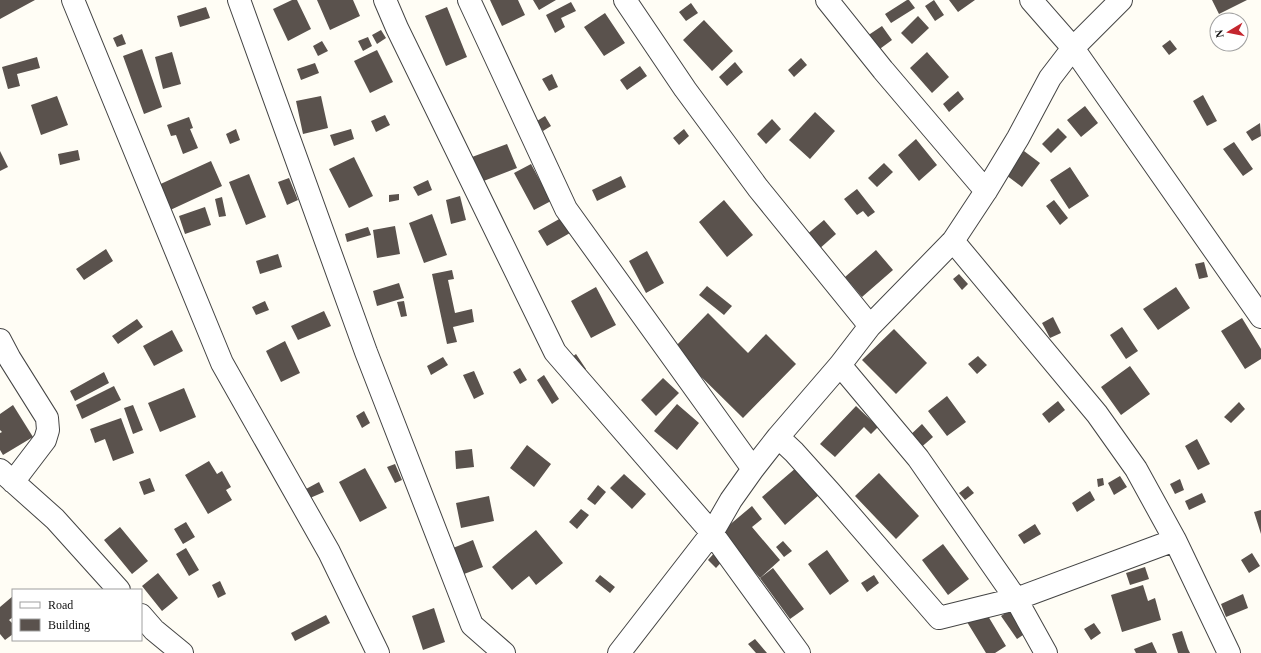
<svg xmlns="http://www.w3.org/2000/svg" width="1261" height="653" viewBox="0 0 1261 653" font-family="Georgia,serif">
  <rect width="100%" height="100%" fill="#fffdf5"/>
  <path fill="#5a524d" d="M0 0H35L0 19Z
    M292 0H297L311 29 288 41 273 9Z
    M317 0H353L360 16 330 30Z
    M490 0H518L525 15 502 26Z
    M533 0H556L539 10Z
    M907 0H909L915 8 891 23 885 14Z
    M934 0 944 15 935 21 925 6Z
    M949 0H975L958 12Z
    M1212 0H1247L1219 14Z
    M571 2 576 11 561 18 565 27 555 33 546 15Z
    M691 3 698 13 686 21 679 12Z
    M206 7 210 18 180 27 177 16Z
    M447 7 467 57 446 66 425 16Z
    M605 13 625 43 604 56 584 27Z
    M918 16 929 28 912 44 901 33Z
    M704 20 733 51 712 71 683 40Z
    M882 26 892 40 877 51 867 36Z
    M381 30 386 38 377 44 372 35Z
    M122 34 126 44 117 47 113 38Z
    M368 37 372 46 363 51 358 41Z
    M1170 40 1177 49 1169 55 1162 46Z
    M322 41 328 51 318 56 313 46Z
    M142 49 162 107 144 114 123 56Z
    M377 50 393 82 370 93 354 61Z
    M172 52 181 84 163 89 155 57Z
    M927 52 949 77 932 93 910 68Z
    M37 57 40 68 17 74 20 86 8 89 2 67Z
    M801 58 807 65 794 77 788 70Z
    M735 62 743 72 727 86 719 77Z
    M315 63 319 73 301 80 297 69Z
    M640 66 647 76 627 90 620 80Z
    M552 74 558 87 549 91 542 79Z
    M958 91 964 99 949 112 943 104Z
    M1203 95 1217 121 1207 126 1193 101Z
    M57 96 68 125 41 135 31 105Z
    M321 96 328 128 303 134 296 101Z
    M1085 106 1098 123 1081 137 1067 120Z
    M815 112 835 131 810 159 789 140Z
    M385 115 390 125 376 132 371 121Z
    M545 116 551 126 543 131 537 121Z
    M189 117 193 128 190 129 198 148 183 154 176 135 171 136 167 125Z
    M772 119 781 129 766 144 757 134Z
    M1260 123 1261 136 1252 141 1246 132Z
    M1058 128 1067 137 1051 153 1042 144Z
    M236 129 240 140 230 144 226 134Z
    M351 129 354 139 334 146 330 135Z
    M684 129 689 136 679 145 673 138Z
    M916 139 937 165 919 181 898 155Z
    M1234 142 1253 169 1243 176 1223 149Z
    M507 144 517 168 481 182 472 157Z
    M78 150 80 160 60 165 58 154Z
    M0 151 8 167 0 171Z
    M1024 151 1040 163 1022 187 1006 175Z
    M354 157 373 196 349 208 329 169Z
    M211 161 222 186 166 212 154 187Z
    M884 163 893 172 877 187 868 178Z
    M531 164 551 201 534 210 514 173Z
    M1070 167 1089 196 1069 209 1050 180Z
    M249 174 266 217 246 225 229 182Z
    M621 176 626 187 597 201 592 190Z
    M289 178 298 200 287 205 278 182Z
    M428 180 432 190 418 196 413 187Z
    M857 189 875 212 868 217 863 211 857 215 844 199Z
    M399 194V200L389 202V195Z
    M460 196 466 220 451 224 446 200Z
    M222 197 226 216 219 217 215 199Z
    M724 200 753 235 727 257 699 222Z
    M1054 200 1068 218 1060 225 1046 206Z
    M205 207 211 225 185 234 179 216Z
    M432 214 447 255 424 263 409 223Z
    M561 218 570 233 547 246 538 231Z
    M824 220 836 234 818 250 805 236Z
    M395 226 400 254 377 258 373 230Z
    M368 227 371 235 347 242 345 234Z
    M106 249 113 261 84 280 76 269Z
    M876 250 893 270 862 297 845 277Z
    M647 251 664 283 646 293 629 261Z
    M278 254 282 267 260 274 256 261Z
    M1204 262 1208 277 1199 279 1195 264Z
    M452 270 454 279 448 280 455 313 472 309 474 322 453 327 457 342 447 344 432 274Z
    M959 274 968 284 962 290 953 279Z
    M399 283 404 298 377 306 373 291Z
    M707 286 732 306 724 315 699 295Z
    M596 287 616 325 591 338 571 301Z
    M1176 287 1190 308 1158 330 1143 309Z
    M265 301 269 310 256 315 252 307Z
    M404 301 407 316 401 317 397 302Z
    M324 311 331 326 298 340 291 326Z
    M708 313 748 353 766 334 796 364 743 418 673 349Z
    M1053 317 1061 333 1050 338 1042 323Z
    M1242 318 1261 349V359L1245 369 1221 331Z
    M137 319 143 327 118 344 112 336Z
    M1122 327 1138 351 1126 359 1110 335Z
    M894 329 927 363 896 394 862 360Z
    M172 330 183 351 154 366 143 346Z
    M285 341 300 373 281 382 266 351Z
    M576 354 586 369 578 375 567 361Z
    M978 356 987 365 977 374 968 364Z
    M443 357 448 365 431 375 427 366Z
    M1130 366 1150 394 1121 415 1101 387Z
    M520 368 527 380 520 384 513 372Z
    M474 371 484 394 474 399 463 375Z
    M104 372 109 383 75 401 70 391Z
    M544 375 559 399 552 404 537 380Z
    M663 378 679 393 656 416 641 400Z
    M114 386 121 400 82 419 76 405Z
    M184 388 196 417 160 432 148 403Z
    M947 396 966 422 947 436 928 411Z
    M1058 401 1065 410 1049 423 1042 414Z
    M1239 402 1245 409 1231 423 1224 417Z
    M677 404 699 423 677 450 654 431Z
    M13 405 33 437 3 455 0 450V433L2 432 0 430V414Z
    M133 405 143 430 133 434 124 408Z
    M856 406 878 427 871 434 864 427 835 457 820 444Z
    M364 411 370 423 362 428 356 416Z
    M121 418 134 453 113 461 105 439 95 443 90 429Z
    M922 424 933 437 918 450 907 438Z
    M1197 439 1210 464 1198 470 1185 446Z
    M527 445 551 464 534 487 510 468Z
    M472 449 474 467 456 469 455 451Z
    M209 461 217 474 222 471 231 487 226 490 232 500 208 514 185 475Z
    M395 464 402 480 395 483 387 467Z
    M797 467 820 494 785 525 762 497Z
    M365 468 387 508 360 522 339 482Z
    M879 473 919 516 896 539 855 496Z
    M624 474 646 494 632 509 610 488Z
    M1120 476 1127 487 1114 495 1108 483Z
    M150 478 155 491 144 495 139 482Z
    M1103 478 1104 485 1098 487 1097 479Z
    M1180 479 1184 490 1175 494 1170 484Z
    M319 482 324 492 310 498 306 489Z
    M598 485 606 492 595 505 587 499Z
    M968 486 974 493 965 500 959 493Z
    M1090 491 1095 500 1077 512 1072 503Z
    M1202 493 1206 502 1189 510 1185 501Z
    M489 496 494 521 461 528 456 503Z
    M752 506 762 519 752 527 780 560 760 578 721 532Z
    M581 509 589 515 577 529 569 522Z
    M1261 510V534L1254 512Z
    M186 522 195 537 183 544 174 529Z
    M1035 524 1041 534 1024 544 1018 535Z
    M120 527 148 561 132 574 104 540Z
    M536 530 563 563 536 585 529 576 512 590 492 567Z
    M473 540 483 567 464 574 453 548Z
    M783 541 792 551 784 557 776 547Z
    M943 544 969 579 948 595 922 560Z
    M186 548 199 570 189 576 176 554Z
    M827 550 849 581 830 595 808 564Z
    M716 551 725 558 716 568 708 560Z
    M1252 553 1260 566 1249 573 1241 560Z
    M1145 567 1149 579 1130 585 1126 573Z
    M773 568 804 609 790 619 760 578Z
    M158 573 178 598 162 611 142 586Z
    M600 575 615 587 610 593 595 581Z
    M874 575 879 583 867 592 861 583Z
    M220 581 226 594 218 598 212 585Z
    M1143 585 1148 601 1155 598 1161 620 1122 632 1111 595Z
    M1243 594 1248 608 1226 617 1221 604Z
    M13 596V617L9 620 13 624V634L5 640 0 634V607Z
    M434 608 445 642 423 650 412 616Z
    M1010 610 1026 633 1017 639 1001 616Z
    M985 611 1006 646 995 653H986L967 622Z
    M326 615 330 623 295 641 291 633Z
    M1094 623 1101 633 1091 640 1084 629Z
    M1182 631 1188 649 1190 653H1178L1172 634Z
    M755 639 767 653H756L748 644Z
    M1152 642 1157 653H1136L1134 649Z"/>
  <g fill="none" stroke-linecap="round" stroke-linejoin="round">
    <defs>
      <path id="minor" d="M73 0 222 363 329 552 378 653
        M239 0 366 352 472 625 504 653
        M385 0 397 28 555 352 712 533 799 653
        M469 0 566 209 753 469
        M625 0 685 89 758 188 870 326
        M827 0 883 70 986 191
        M1031 0 1073 48 1261 317
        M953 241 1097 414 1136 469 1175 540 1229 653
        M0 340 10 359 47 418 48 430 45 440 13 482
        M840 365 918 458 1016 599 1046 653
        M778 437 794 452 830 492 939 618 1016 599 1175 540
        M0 470 55 519 119 590
        M141 615 154 630 182 653
        M619 653 712 533 731 500 753 469 778 437 840 365 870 326 953 241 986 191 1018 138 1050 78 1073 48 1121 0"/>
    </defs>
    <use href="#minor" stroke="#444" stroke-width="24"/>
    <use href="#minor" stroke="#fff" stroke-width="22"/>
  </g>
  <rect x="12" y="589" width="130" height="52" fill="#ffffff" stroke="#a0a0a0"/>
  <rect x="20" y="602" width="20" height="6" fill="#ffffff" stroke="#a0a0a0"/>
  <text x="48" y="609" font-size="12" fill="#111111">Road</text>
  <rect x="20" y="619" width="20" height="12" fill="#5a524d" stroke="#a0a0a0"/>
  <text x="48" y="629" font-size="12" fill="#111111">Building</text>
  <g transform="translate(1229 32) rotate(260)"><circle r="19" fill="#ffffff" stroke="#a0a0a0"/>
  <path d="M0-3L7 15L0 10L-7 15Z" fill="#c4262e"/>
  <text y="-6" font-size="11" font-weight="bold" text-anchor="middle" fill="#111111">N</text>
  </g>
</svg>
